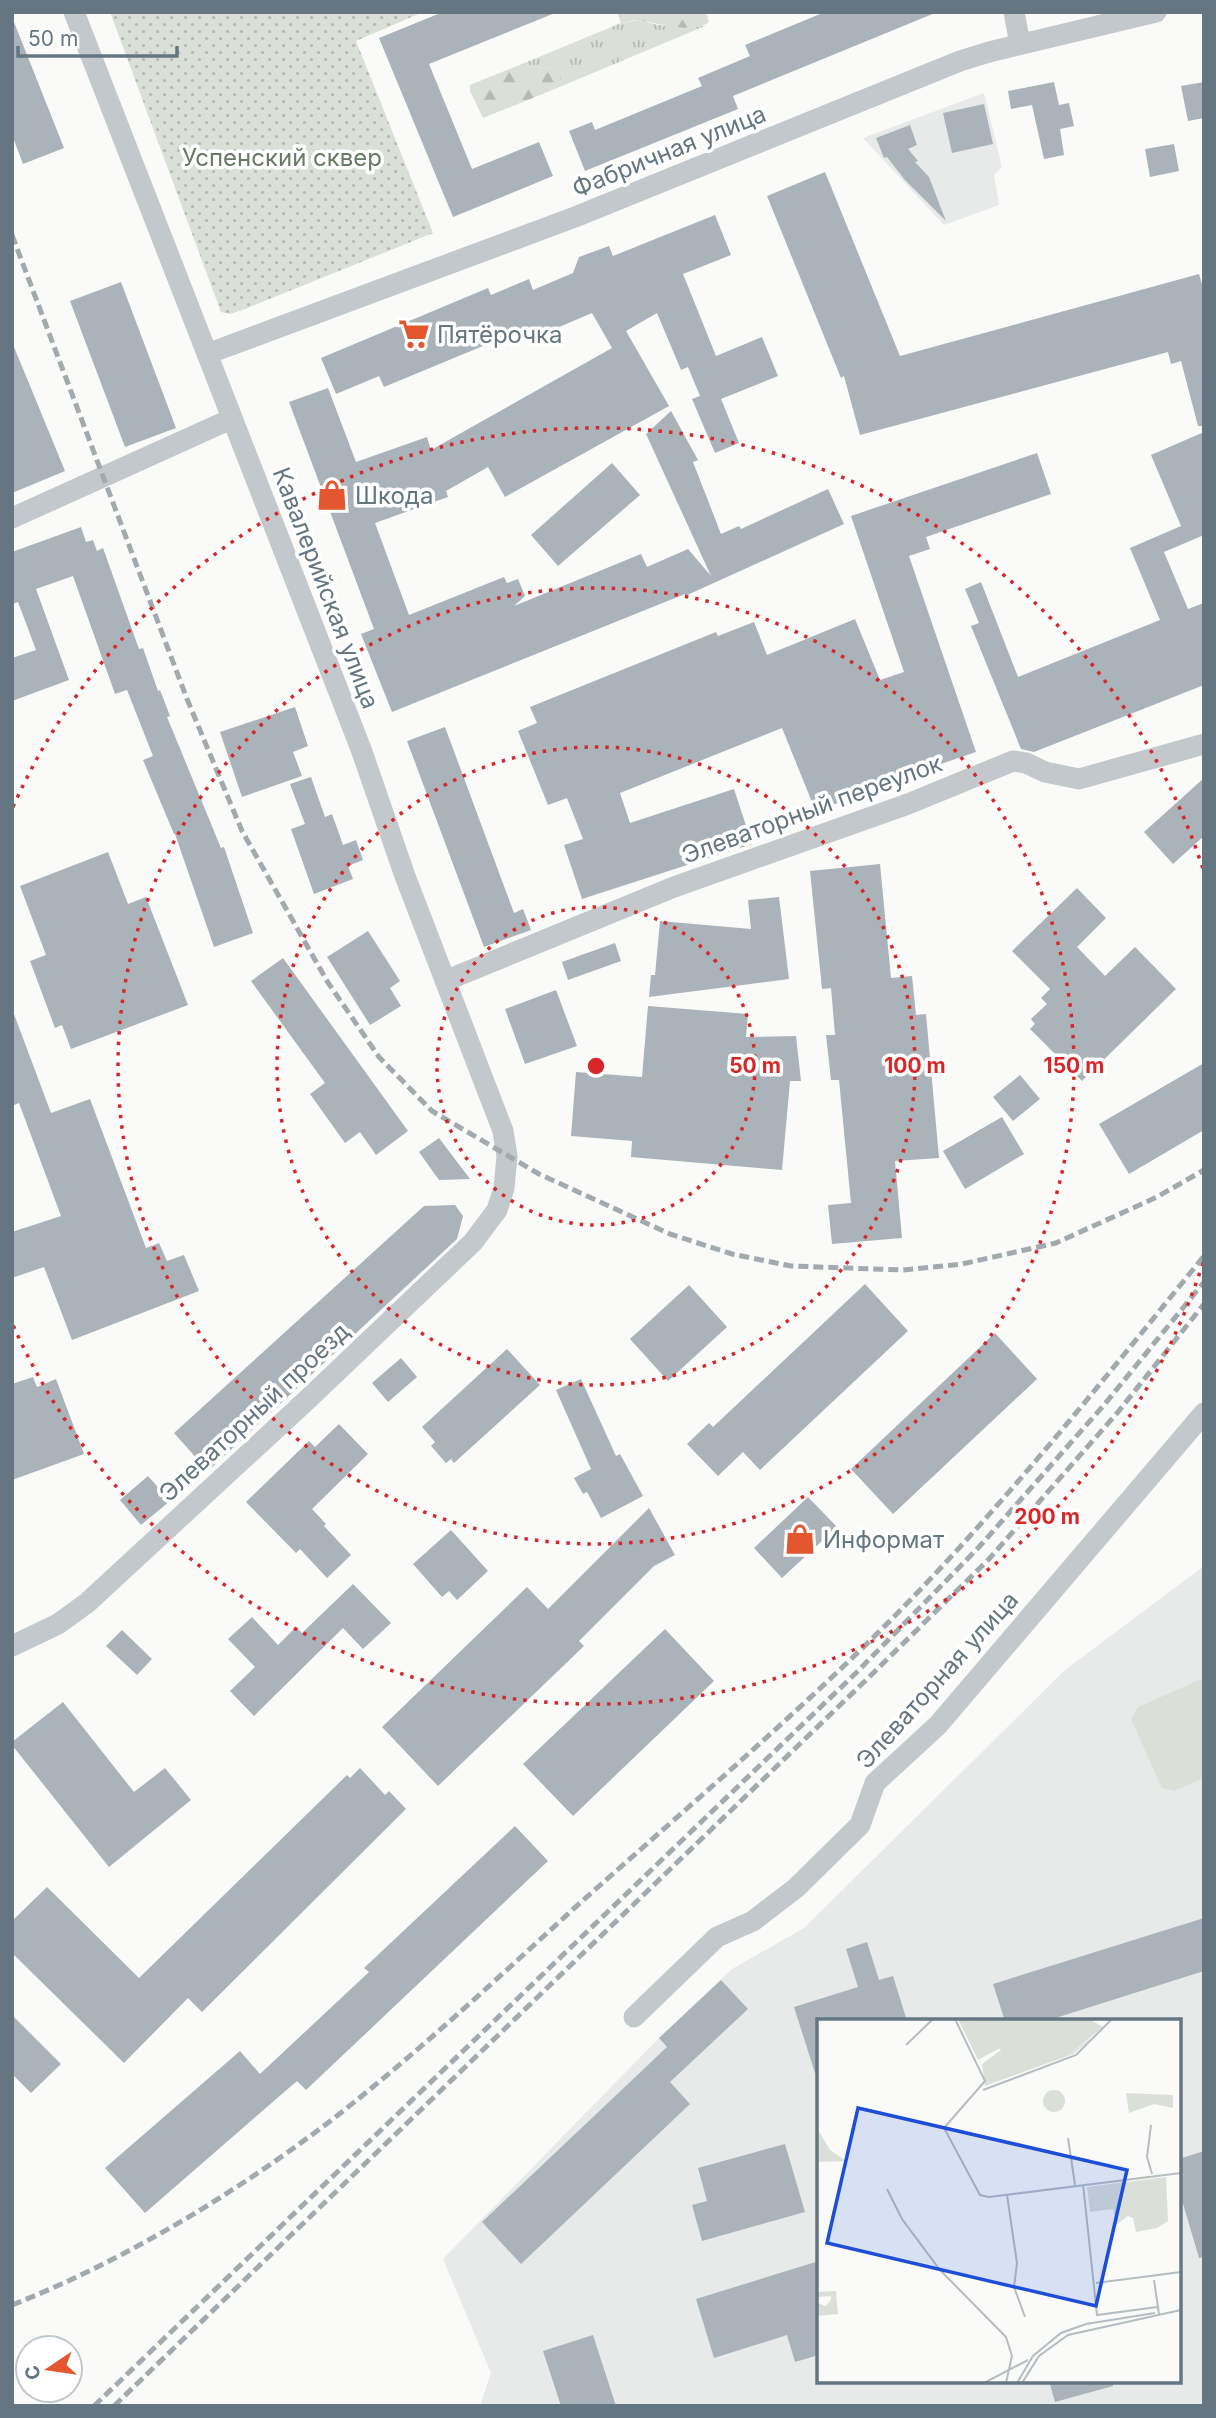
<svg xmlns="http://www.w3.org/2000/svg" width="1216" height="2418" viewBox="0 0 1216 2418" font-family="Inter,sans-serif">
  <defs>
    <pattern id="grass-tufts" width="24" height="20" patternUnits="userSpaceOnUse" patternTransform="scale(1.75)"><rect width="24" height="20" fill="#dadfd7"/><path d="M3 7l-1-3M5 7V3M7 7l1-3M15 17l-1-3M17 17v-4M19 17l1-3" fill="none" stroke="#b4b9b4"/></pattern>
    <pattern id="forest-firs" width="22" height="20" patternUnits="userSpaceOnUse" patternTransform="scale(1.75)"><rect width="22" height="20" fill="#dadfd7"/><path d="M5 1l3.5 6h-7zM16 11l3.5 6h-7z" fill="#b4b9b4"/></pattern>
    <pattern id="park-dots" width="8" height="8" patternUnits="userSpaceOnUse" patternTransform="scale(1.75)"><rect width="8" height="8" fill="#dadfd7"/><path d="M2 2h.1M6 6h.1" fill="none" stroke="#b4b9b4" stroke-width="1.8" stroke-linecap="round"/></pattern>
  </defs>
  <rect width="100%" height="100%" fill="#fafaf8"/>
  <path fill="#e8e9e9" fill-rule="evenodd" d="M984 93 1002 167 994 175 999 205 944 225 863 138Z
    M1204 1566V2406H480L491 2373 443 2259 659 2038 732 1969 804 1928 1065 1670ZM819 2021H1179V2381H819Z"/>
  <path fill="url(#grass-tufts)" d="M640 20C663 28 681 27 705 26L550 91 560 81 550 67 536 68 522 64 621 23Z"/>
  <path fill="url(#forest-firs)" d="M617 12H706L709 22C694 34 660 24 643 21 636 19 628 22 621 23Z
    M522 64 536 68 550 67 560 75V81L550 91 483 118 470 91V85Z"/>
  <path fill="url(#park-dots)" d="M110 12H423L356 41 433 233 245 309 230 314 221 312Z"/>
  <path fill="#dadfd7" d="M1204 1678V1778L1174 1791 1162 1788 1131 1719 1138 1707Z"/>
  <path fill="#aab3b9" d="M443 12 555 13 429 64 472 169 539 142 553 176 453 217 379 38Z
    M825 12 935 13 733 96 738 109 585 171 569 131 592 122 595 130 702 86 698 78 750 56 745 45Z
    M12 17 64 148 23 164 12 135Z
    M1054 82 1059 105 1069 103 1074 126 1060 129 1064 155 1044 159 1032 105 1011 109 1008 91Z
    M1204 82V118L1188 121 1181 86Z
    M984 104 993 144 952 153 943 113Z
    M910 125 917 145 908 149 918 161 915 162 929 177 946 221 905 180 887 157 884 158 876 138Z
    M1174 144 1179 171 1150 177 1145 149Z
    M825 172 900 356 1199 274 1204 291V426H1198L1181 361 1171 364 1168 352 860 435 844 376 841 378 767 196Z
    M715 215 731 255 683 274 716 356 762 337 778 376 721 399 739 443 715 453 692 399 700 396 688 367 681 370 657 313 626 331 669 406 505 497 488 467 446 491 448 497 375 523 409 615 504 577 507 583 518 579 525 596 514 606 641 554 647 567 688 549 711 576 646 434 671 411 698 460 693 462 721 534 739 526 741 529 828 489 844 524 685 596V594L392 712 361 634 374 629 289 402 328 388 356 462 427 437 431 450 612 348 592 313 531 339 526 328 384 387 379 376 336 394 321 358 488 288 491 295 529 279 533 290 573 273 579 257 609 246 613 256Z
    M121 282 176 428 125 447 70 301Z
    M12 342 65 471 12 493Z
    M1204 432V535L1164 552 1188 609 1204 603V685L1034 752 1021 749 971 626 979 623 965 589 981 582 1018 677 1160 620 1130 548 1181 526 1151 455Z
    M1037 453 1051 494 926 537 930 549 909 556 976 752 935 766 934 763 816 812 782 728 620 793 630 823 734 789 752 844 582 899 564 845 583 839 567 798 548 805 518 731 537 723 530 707 716 632 718 636 754 622 767 655 855 619 880 680 904 672 851 516Z
    M612 463 640 495 558 566 531 535Z
    M81 527 86 542 93 540 97 551 103 548 139 649 143 648 158 691 160 690 170 716 167 717 221 848 224 847 253 933 214 947 175 834H174L143 760 153 756 127 690 115 694 73 576 36 589 69 680 12 701V658L36 650 18 602 12 604V552Z
    M295 707 308 746 293 752 302 776 242 797 220 732Z
    M445 727 514 913 523 909 531 930 484 947 407 741Z
    M311 777 325 817 332 814 343 845 356 840 363 860 348 866 353 879 314 894 291 829 305 824 290 784Z
    M1204 778V836L1173 864 1144 832Z
    M108 852 128 904 146 897 188 1005 71 1049 62 1025 55 1028 30 961 46 955 20 886Z
    M880 864 891 978 912 976 916 1015 926 1014 939 1158 895 1161 902 1238 832 1244 828 1205 851 1203 839 1080H831L826 1035H835L831 988 822 989 810 871Z
    M1077 888 1106 918 1077 947 1105 976 1135 947 1176 989 1082 1081 1030 1029 1035 1024 1031 1019 1047 1004 1041 998 1050 989 1012 951Z
    M779 897 789 979 649 997 651 975H655L660 921 751 929 748 900Z
    M368 931 400 981 390 988 401 1006 370 1025 327 957Z
    M615 943 621 961 568 980 562 962Z
    M283 958 408 1131 376 1155 360 1132 345 1143 310 1094 325 1083 251 981Z
    M556 990 577 1046 525 1064 505 1009Z
    M648 1006 748 1014 746 1037 796 1036 801 1081H790L782 1170 631 1157 632 1141 571 1136 576 1072 642 1077Z
    M12 1014H14L51 1113 90 1099 146 1248 159 1243 167 1261 184 1255 199 1291 72 1340 44 1267 12 1278V1232L61 1216 19 1103 12 1106Z
    M1204 1063V1130L1129 1174 1099 1124Z
    M1020 1075 1040 1099 1013 1121 993 1097Z
    M1002 1117 1024 1154 965 1189 943 1151Z
    M439 1138 470 1179 439 1180 419 1152Z
    M455 1205 463 1216 457 1239 208 1471 174 1433 424 1206Z
    M865 1284 908 1331 760 1470 743 1452 718 1476 687 1444 709 1423 713 1427Z
    M689 1285 727 1327 668 1381 630 1339Z
    M995 1333 1037 1379 893 1514 851 1469Z
    M507 1349 540 1385 454 1463 451 1459 446 1463 431 1446 435 1442 422 1427Z
    M401 1358 417 1377 388 1402 372 1383Z
    M33 1377 37 1387 56 1379 84 1454 12 1480V1384Z
    M581 1379 616 1456 620 1454 643 1496 601 1518 587 1492 583 1494 574 1478 591 1469 556 1390Z
    M339 1424 368 1454 312 1509 326 1524 324 1526 351 1555 327 1578 300 1549 296 1553 246 1502 309 1441 315 1447Z
    M148 1476 170 1501 141 1525 120 1500Z
    M808 1497 837 1527 782 1578 754 1548Z
    M649 1508 675 1555 654 1566 579 1641 584 1646 438 1786 382 1727 527 1587 548 1609Z
    M451 1530 488 1571 457 1600 449 1591 442 1597 413 1564Z
    M353 1584 391 1623 363 1649 343 1628 254 1716 230 1691 255 1667 228 1639 252 1617 278 1645 296 1627 302 1633Z
    M665 1629 714 1681 573 1816 523 1764Z
    M122 1630 152 1659 137 1675 106 1646Z
    M63 1702 134 1792 165 1768 191 1800 109 1867 12 1745V1742Z
    M360 1768 385 1795 389 1791 406 1809 202 2012 188 1998 124 2063 12 1953V1921L47 1887 139 1978 347 1775 350 1778Z
    M515 1826 548 1861 306 2090 297 2081 145 2213 105 2168 240 2051 260 2074 369 1972 364 1968Z
    M1204 1918V1971L1046 2021H1005L993 1984Z
    M867 1942 879 1980 893 1976 907 2021H819V2073H815L794 2007 858 1987 846 1949Z
    M721 1980 748 2009 670 2082 690 2104 521 2264 482 2222 667 2047 659 2038Z
    M12 2015 61 2064 31 2093 12 2074Z
    M785 2144 805 2212 702 2241 692 2205 707 2201 698 2168Z
    M1204 2151V2257L1199 2258 1179 2190V2159Z
    M819 2261V2355L795 2362 787 2335 714 2358 696 2299Z
    M593 2335 616 2406H561L543 2351Z
    M1049 2381H1112L1113 2386 1055 2402Z"/>
  <g fill="none" stroke-linecap="round" stroke-linejoin="round">
    <path stroke="#c3c8cc" stroke-width="21" d="M1014 12 1020 44
      M207 354 575 217 960 61 989 52 1156 12
      M12 518 231 419
      M445 981 674 887 908 804 1013 761 1026 763 1045 772 1079 779 1204 744
      M12 1646 58 1624 87 1603 308 1399 473 1242 497 1210 504 1188 507 1156 503 1131 405 876 361 749 74 12
      M634 2017 717 1937 753 1921 796 1888 860 1825 875 1783 938 1725 1204 1413"/>
    <path stroke="#a2aab0" stroke-width="5" stroke-dasharray="10 5" stroke-linecap="butt" d="M12 235 187 699 242 831 327 981 379 1057 432 1111 539 1174 670 1234 732 1254 791 1266 903 1270 962 1264 1056 1243 1157 1197 1204 1170
      M12 2305C126 2260 241 2190 338 2115 422 2049 501 1975 580 1903 670 1823 762 1744 849 1661 979 1537 1091 1395 1204 1256
      M94 2406 857 1672 979 1547 1104 1405 1204 1282
      M114 2406 864 1682 989 1559 1118 1412 1204 1304"/>
  </g>
  <g fill="none" stroke="#d62828" stroke-width="3.5" stroke-dasharray="3.5 7">
    <circle cx="596" cy="1066" r="159"/>
    <circle cx="596" cy="1066" r="319"/>
    <circle cx="596" cy="1066" r="478"/>
    <path d="M1203 1263A638 638 0 0 1 13 1325M13 807A638 638 0 0 1 1203 869"/>
  </g>
  <defs>
    <symbol id="supermarket-bare" viewBox="-9 -9 18 18"><path d="M-6-5.5h2.5l.6 2H6L4.5 2H-2.5L-4.4-4H-6ZM-1.5 3.2a1.3 1.3 0 1 0 .1 0ZM3 3.2a1.3 1.3 0 1 0 .1 0Z" fill="#e4572e" stroke="#fff" stroke-width="2.5" paint-order="stroke"/></symbol>
    <symbol id="shop-bare" viewBox="-9 -9 18 18"><path d="M-5-2.5h2.3a2.7 3.5 0 0 1 5.4 0H5L5.5 6h-11ZM-1.5-2.5h3a1.5 2.3 0 0 0-3 0Z" fill="#e4572e" stroke="#fff" stroke-width="2.5" paint-order="stroke"/></symbol>
  </defs>
  <g fill-rule="evenodd">
    <use href="#supermarket-bare" x="392" y="312" width="44" height="44"/>
    <use href="#shop-bare" x="310" y="473" width="44" height="44"/>
    <use href="#shop-bare" x="778" y="1517" width="44" height="44"/>
  </g>
  <g text-anchor="middle" dominant-baseline="central" stroke-width="7" stroke-linejoin="round" paint-order="stroke">
    <g font-size="24" fill="#657683" stroke="#fff">
      <text transform="translate(669 151) rotate(-22)">Фабричная улица</text>
      <text transform="translate(326 588) rotate(69)">Кавалерийская улица</text>
      <text transform="translate(812 809) rotate(-20)">Элеваторный переулок</text>
      <text transform="translate(254 1412) rotate(-43)">Элеваторный проезд</text>
      <text transform="translate(937 1680) rotate(-48)">Элеваторная улица</text>
    </g>
    <g font-size="24" fill="#687a64" stroke="#fff">
      <text x="282" y="157">Успенский сквер</text>
    </g>
    <g font-size="24" fill="#657683" stroke="#fff" text-anchor="start">
      <text x="437" y="334">Пятёрочка</text>
      <text x="355" y="495">Шкода</text>
      <text x="823" y="1539">Информат</text>
    </g>
  </g>
  <g transform="translate(817 2019)">
    <rect width="364" height="364" fill="#fafaf8"/>
    <path d="M155 0 182 28 189 20 205 37 201 41 249 38 290 7 256 35 168 67 165 45 184 31ZM0 109 13 131 29 142 0 143ZM19 272 21 295 0 297V284L9 287 14 281V277L0 278V273Z" fill="#dadfd7"/>
    <path d="M226 82a11 11 0 1 1 22 0a11 11 0 1 1-22 0ZM309 74 356 76V89L337 85 312 94Z" fill="#dadfd7"/>
    <path d="M141 0H155L183 29 161 41ZM349 158 351 202 340 209 319 213 316 199 311 197 299 206 296 190 273 193 270 168Z" fill="#dadfd7"/>
    <path d="M155 0H272L286 8 249 38 215 45 200 42 205 37 190 21 181 28Z" fill="#dadfd7"/>
    <path fill="none" stroke="#b5bdc2" stroke-width="2" d="M138 0 168 62 127 109 163 176 172 178 364 154M89 26 116 0M166 71 259 36 295 0M334 106 330 138 335 155M251 119 258 166M266 165 280 296 340 288M70 170 85 200 123 251 189 318 195 337 189 364M190 176 200 244 197 268 208 298M337 261 342 295M279 264 364 253M167 364 211 341M200 364 216 337 244 314 269 305 338 294M205 364 222 337 251 316 364 291"/>
    <path fill="#1d4ed8" fill-opacity="0.15" stroke="#1d4ed8" stroke-width="3.5" d="M41 89 310 151 279 287 10 224Z"/>
    <rect width="364" height="364" fill="none" stroke="#657683" stroke-width="3.5"/>
  </g>
  <circle cx="596" cy="1066" r="10" fill="#d62828" stroke="#fff" stroke-width="3.5"/>
  <g font-size="21" text-anchor="middle" font-weight="bold" fill="#d62828" stroke="#fff" stroke-width="7" stroke-linejoin="round" paint-order="stroke">
    <text x="755" y="1073">50 m</text>
    <text x="915" y="1073">100 m</text>
    <text x="1074" y="1073">150 m</text>
    <text x="1047" y="1524">200 m</text>
  </g>
  <rect width="1216" height="2418" fill="none" stroke="#657683" stroke-width="28"/>
  <g transform="translate(49 2369) rotate(257)"><circle r="33" fill="#ffffff" stroke="#c1c8cd" stroke-width="2"/>
  <path d="M0-5L12 26L0 18L-12 26Z" fill="#e4572e"/>
  <text y="-10" font-size="19" font-weight="bold" text-anchor="middle" fill="#657683">С</text>
  </g>
  <path d="M18 46v10h159v-10" fill="none" stroke="#657683" stroke-width="3.5"/>
  <text x="28" y="46" font-size="21" fill="#657683" stroke="#ffffff" stroke-width="5" paint-order="stroke">50 m</text>
</svg>
